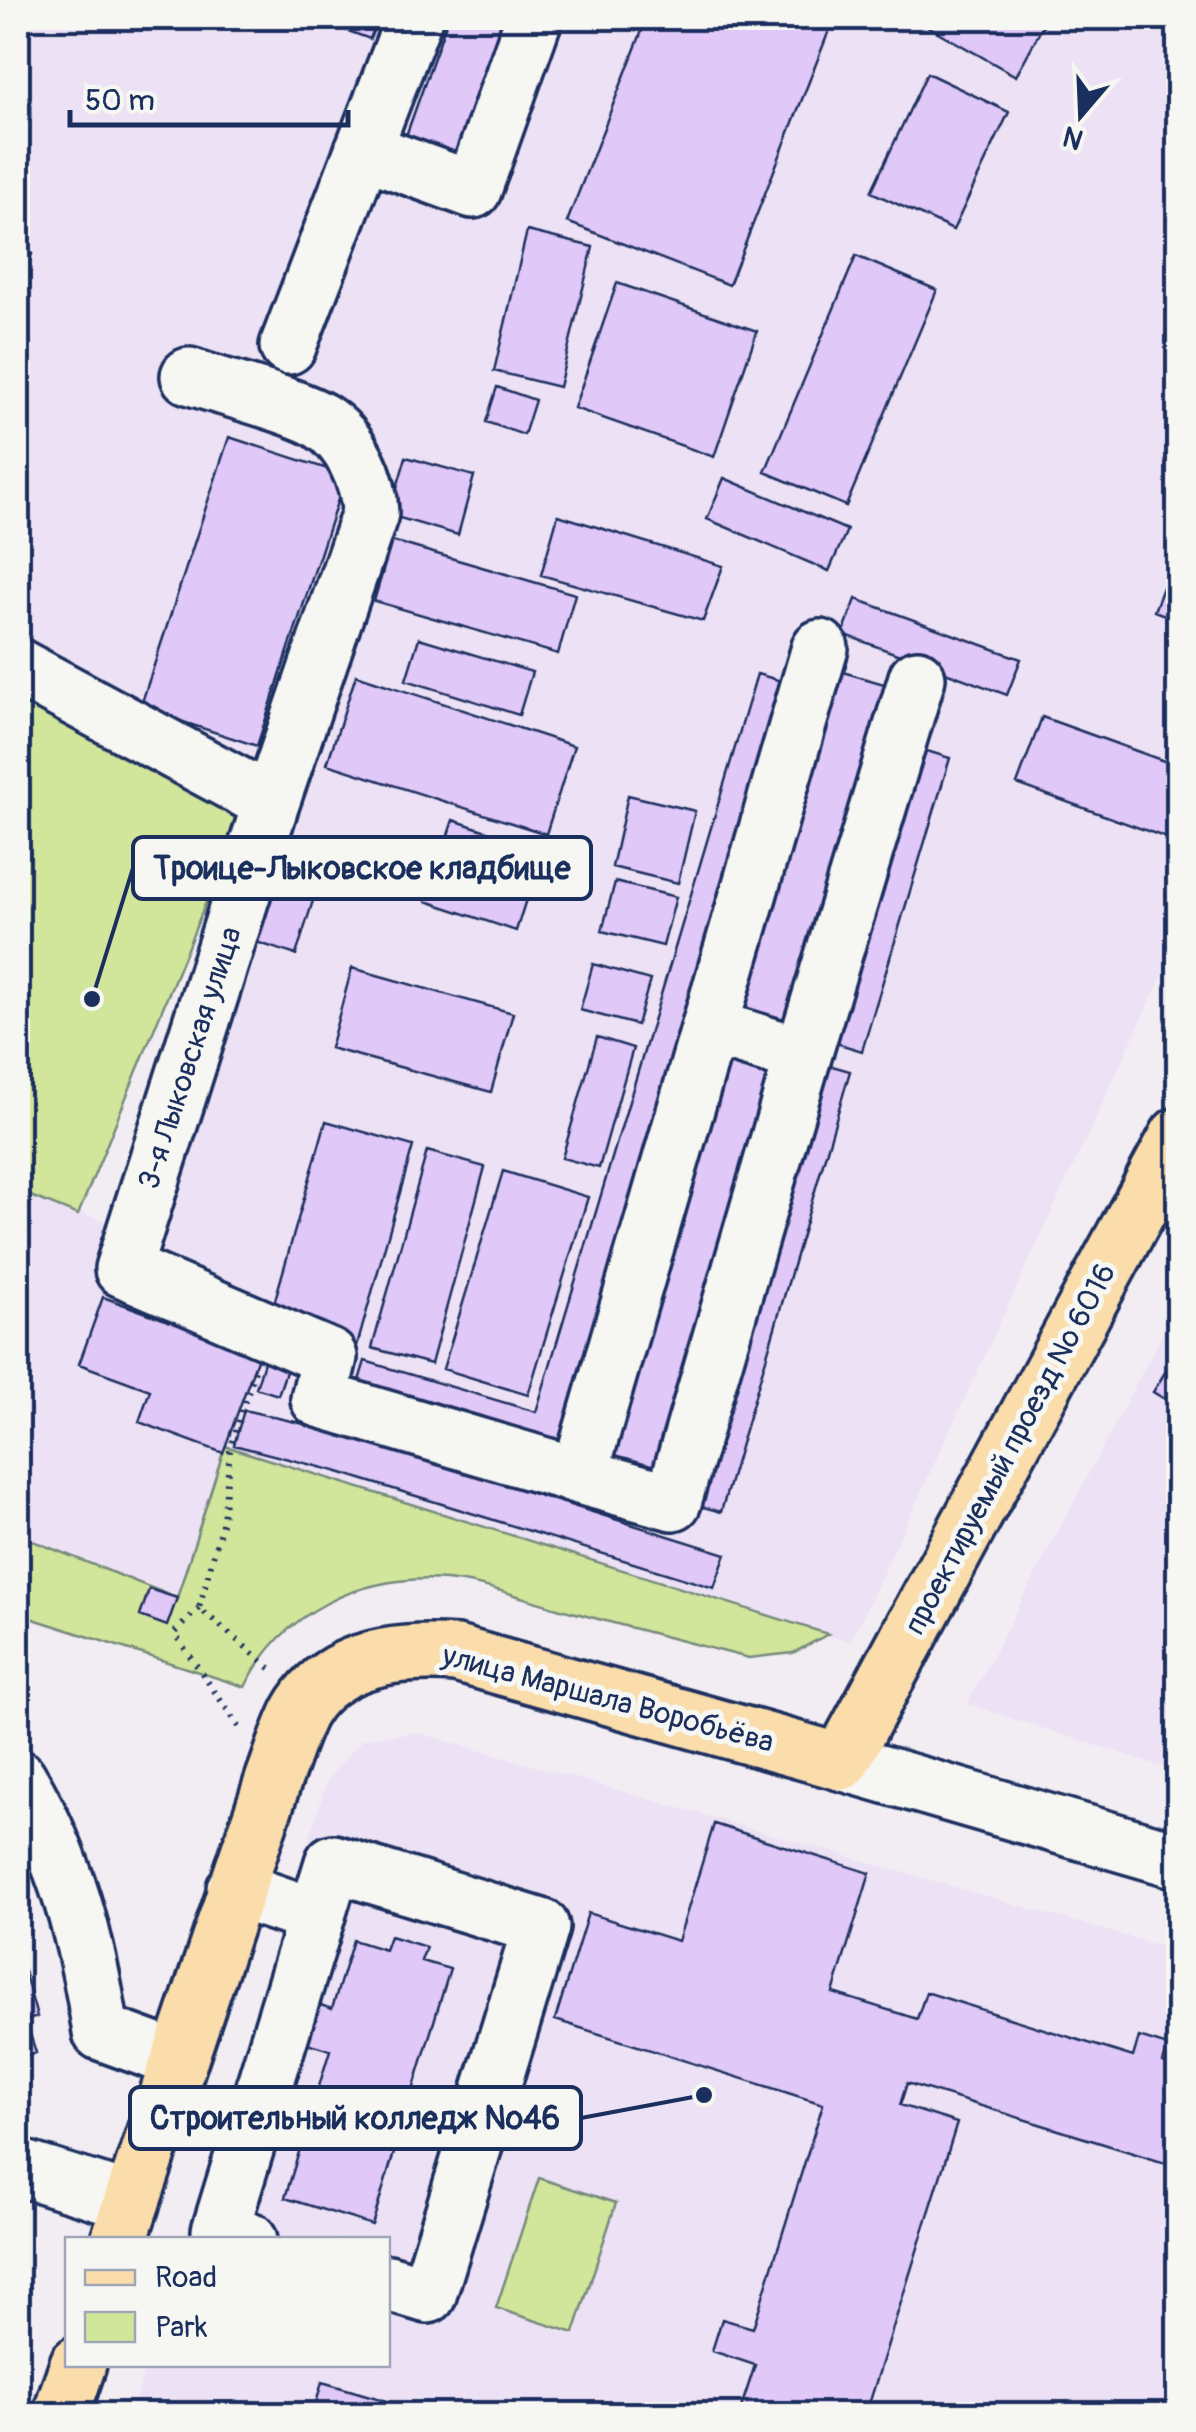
<svg xmlns="http://www.w3.org/2000/svg" width="1196" height="2432" viewBox="0 0 1196 2432" font-family="Pangolin,sans-serif">
  <rect width="100%" height="100%" fill="#f2edf3"/>
  <filter id="ink" filterUnits="userSpaceOnUse"><feTurbulence type="fractalNoise" baseFrequency=".01" numOctaves="2"/><feDisplacementMap in="SourceGraphic" scale="20" xChannelSelector="R" yChannelSelector="G"/><feConvolveMatrix kernelMatrix="1 2 1 2 8 2 1 2 1" color-interpolation-filters="sRGB"/></filter>
  <g filter="url(#ink)">
    <path fill="#ede2f5" d="M18 18H1178V942L851 1642 226 1446 177 1598 18 1535V1191L149 1236 278 861 18 651Z
      M1178 1304V1772L967 1704Z
      M416 1732 1178 1951V2414H131L146 2365 388 2364V2240L185 2239 328 1778 362 1739Z"/>
    <path fill="#d1e69b" stroke="#768a7c" stroke-width="2.5" d="M18 690 245 807 78 1215 18 1191Z
      M225 1446 828 1634 793 1653 749 1658C690 1643 631 1628 572 1612 532 1602 487 1583 446 1580 361 1574 282 1611 245 1687L18 1614V1535L177 1598Z
      M539 2178 616 2203 574 2333 496 2308Z"/>
    <path fill="#e0c8f9" stroke="#1b2f5e" stroke-width="2.5" d="M312 18H378L370 39Z
      M448 18H511L458 167 402 147Z
      M647 18H834L729 285 567 222Z
      M913 18H1047L1016 76Z
      M927 73 1009 112 953 230 871 192Z
      M527 231 593 247 559 387 494 371Z
      M18 249 32 254 18 292Z
      M856 256 937 290 846 506 765 472Z
      M617 283 757 331 714 457 574 408Z
      M497 387 535 400 524 435 486 422Z
      M229 437 346 475 257 746 140 708Z
      M406 457 474 476 458 535 389 515Z
      M724 478 847 530 829 571 707 519Z
      M558 515 723 566 703 621 541 575Z
      M392 541 575 594 558 654 374 601Z
      M1178 548V620L1154 611Z
      M856 599 1021 659 1007 695 843 634Z
      M419 638 532 672 519 715 406 680Z
      M829 668 898 688 796 1033 728 1012Z
      M757 674 796 685 565 1460 354 1397 365 1361 536 1412Z
      M356 675 574 746 546 834 327 764Z
      M1042 717 1178 766V842L1017 784Z
      M917 748 950 758 862 1051 829 1041Z
      M628 795 695 811 678 883 612 867Z
      M453 820 542 849 516 931 426 901Z
      M278 861 321 875 296 955 253 941Z
      M615 882 676 897 663 946 602 931Z
      M593 964 650 980 637 1025 580 1010Z
      M352 968 513 1013 491 1092 330 1048Z
      M597 1037 633 1048 599 1168 562 1158Z
      M718 1043 784 1063 665 1480 597 1462Z
      M818 1062 850 1071 721 1512 689 1503Z
      M326 1121 413 1146 357 1346 269 1321Z
      M427 1151 485 1167 431 1364 372 1348Z
      M503 1171 588 1197 528 1395 443 1369Z
      M103 1297 259 1354 223 1453 139 1422 150 1390 79 1364Z
      M266 1355 289 1363 278 1395 256 1388Z
      M1170 1364 1178 1369V1407L1153 1392Z
      M244 1410 334 1431 726 1554 714 1588 335 1471 234 1445Z
      M149 1589 177 1598 167 1626 140 1616Z
      M714 1824 870 1873 833 1993 917 2019 926 1992 1133 2057 1139 2037 1168 2046 1163 2063 1178 2068V2167L907 2083 900 2105 957 2123 866 2414H739L755 2365 712 2351 722 2319 753 2328 823 2104 555 2020 588 1913 678 1941Z
      M390 1936 426 1947 421 1961 450 1969 372 2225 285 2198 330 2050 297 2040 309 2001 332 2009 353 1940 385 1950Z
      M18 1949 37 2017 26 2021 36 2053 18 2059Z
      M322 2382 432 2414H313Z"/>
    <g fill="none" stroke-linecap="round" stroke-linejoin="round">
      <defs>
        <path id="minor" d="M363 150 473 190 534 18
          M288 346 414 18
          M189 376C221 387 295 405 321 421 351 440 369 479 370 513L271 803
          M18 667 271 803 123 1269 329 1357 319 1399 579 1476 820 648
          M712 1028 803 1056 917 678
          M579 1476 673 1502 803 1056
          M841 1762 1178 1860
          M18 1778C66 1858 87 1940 101 2032L178 2060
          M235 1889 316 1917
          M18 2167 131 2202
          M249 2240 220 2231 333 1863 541 1927 428 2295 388 2283"/>
        <path id="major" d="M119 2240 274 1778C282 1757 289 1733 299 1713 330 1657 399 1650 456 1654L841 1762 1178 1136
          M61 2414 78 2364"/>
      </defs>
      <use href="#minor" stroke="#1b2f5e" stroke-width="62"/>
      <use href="#major" stroke="#1b2f5e" stroke-width="62"/>
      <path stroke="#1b2f5e" stroke-width="6" stroke-dasharray="2.5 8" stroke-linecap="butt" d="M255 1370 230 1451 223 1520 199 1608 276 1673
        M199 1608 174 1633 242 1731"/>
      <use href="#minor" stroke="#f6f6f2" stroke-width="55"/>
      <use href="#major" stroke="#faddab" stroke-width="55"/>
    </g>
  </g>
  <g text-anchor="middle" dominant-baseline="central" stroke-width="10" stroke-linejoin="round" paint-order="stroke">
    <g font-size="30" fill="#1b2f5e" stroke="#f6f6f2">
      <text transform="translate(190 1058) rotate(-72)">3-я Лыковская улица</text>
      <text transform="translate(1010 1449) rotate(-62)">проектируемый проезд № 6016</text>
      <text transform="translate(608 1699) rotate(15)">улица Маршала Воробьёва</text>
    </g>
  </g>
  <path fill="none" stroke="#1b2f5e" stroke-width="4" d="M92 999L133 868M704 2095L581 2118"/>
  <g fill="#1b2f5e" stroke="#f6f6f2" stroke-width="4">
    <circle cx="92" cy="999" r="10"/>
    <circle cx="704" cy="2095" r="10"/>
  </g>
  <g fill="#f6f6f2" stroke="#1b2f5e" stroke-width="4">
    <rect x="133" y="837" width="458" height="62" rx="10"/>
    <rect x="130" y="2087" width="451" height="62" rx="10"/>
  </g>
  <g font-size="32" text-anchor="middle" font-weight="bold" fill="#1b2f5e">
    <text x="362" y="879">Троице-Лыковское кладбище</text>
    <text x="355" y="2129">Строительный колледж №46</text>
  </g>
  <rect width="1196" height="2432" fill="none" stroke="#f6f6f2" stroke-width="60"/>
  <rect x="30" y="30" width="1136" height="2372" fill="none" stroke="#1b2f5e" stroke-width="4" filter="url(#ink)"/>
  <rect x="65" y="2237" width="325" height="130" fill="#f6f6f2" stroke="#9ea6b7" stroke-width="2.5"/>
  <rect x="85" y="2270" width="50" height="15" fill="#faddab" stroke="#9ea6b7" stroke-width="2.5"/>
  <text x="155" y="2287" font-size="30" fill="#1b2f5e">Road</text>
  <rect x="85" y="2312" width="50" height="30" fill="#d1e69b" stroke="#9ea6b7" stroke-width="2.5"/>
  <text x="155" y="2337" font-size="30" fill="#1b2f5e">Park</text>
  <g transform="translate(1081 115) rotate(199)" stroke="#f6f6f2" stroke-width="8" paint-order="stroke">
  <path d="M0-8L18 38L0 25L-18 38Z" fill="#1b2f5e"/>
  <text y="-15" font-size="28" font-weight="bold" text-anchor="middle" fill="#1b2f5e">N</text>
  </g>
  <path d="M70 110v15h278v-15" fill="none" stroke="#1b2f5e" stroke-width="5"/>
  <text x="85" y="110" font-size="30" fill="#1b2f5e" stroke="#f6f6f2" stroke-width="8" paint-order="stroke">50 m</text>
</svg>
